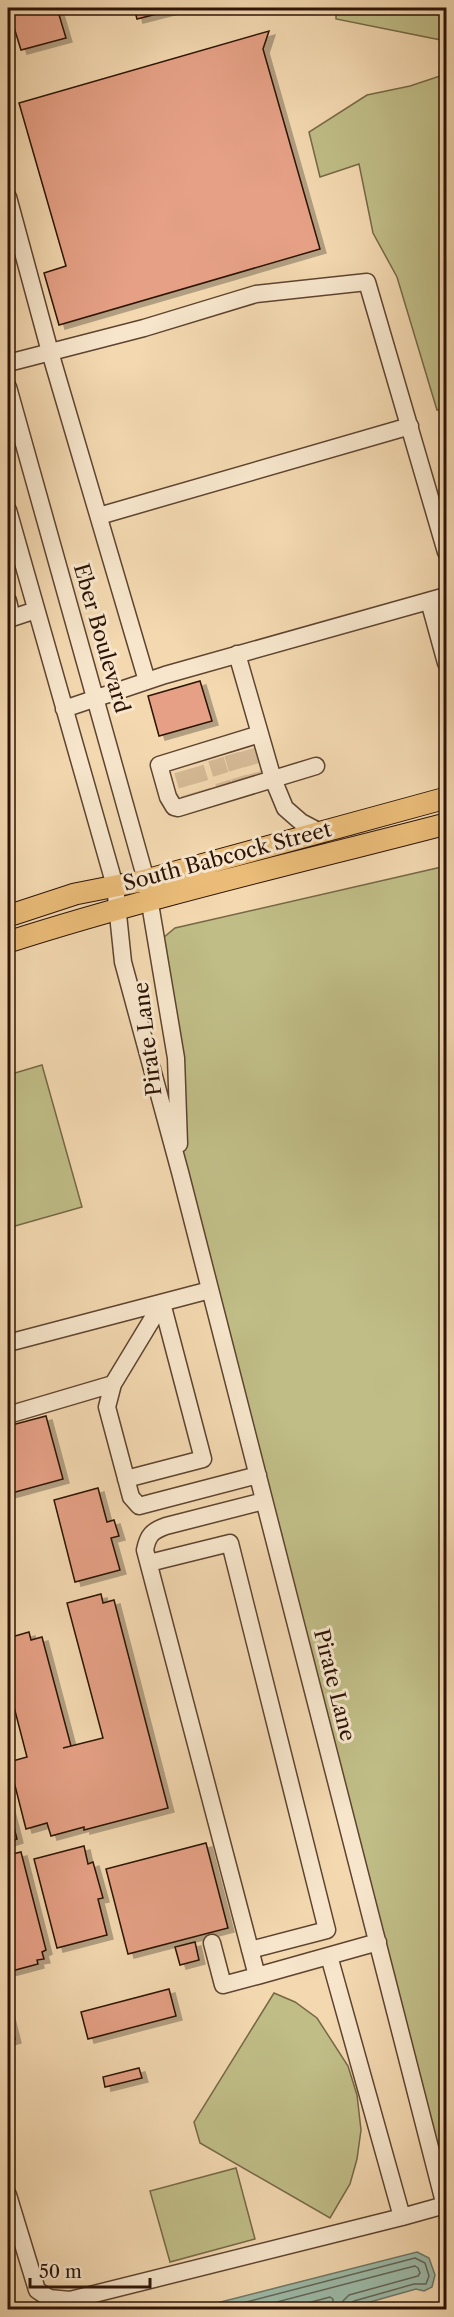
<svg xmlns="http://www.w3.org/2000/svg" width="454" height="2317" viewBox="0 0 454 2317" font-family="'Libre Caslon Text',serif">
  <defs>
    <filter id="shadow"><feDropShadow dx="6" dy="4" stdDeviation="0" flood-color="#0004"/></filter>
  </defs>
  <rect width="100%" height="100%" fill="#f3d8b0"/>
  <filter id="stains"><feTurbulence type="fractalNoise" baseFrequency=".00333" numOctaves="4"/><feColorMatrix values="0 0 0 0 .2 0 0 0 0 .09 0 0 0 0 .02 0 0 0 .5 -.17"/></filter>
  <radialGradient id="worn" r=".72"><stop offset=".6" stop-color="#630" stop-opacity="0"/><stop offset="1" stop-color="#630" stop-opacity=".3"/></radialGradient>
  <path fill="#c0bd87" stroke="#766846" stroke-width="1.5" d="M336 8H446V41L336 19Z
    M446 74V408L437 410 397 277 373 233 359 164 320 177 309 132 367 95 410 86Z
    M446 866V2207L180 1172 157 943 175 928Z
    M42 1065 82 1207 8 1228V1075Z
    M274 1993 295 2002 317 2018 348 2066 357 2095 361 2130 357 2159 350 2184 330 2218 200 2143 194 2122Z
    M236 2168 255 2239 170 2262 150 2191Z"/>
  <path fill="#9cbaa8" stroke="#6f7767" stroke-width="1.5" d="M417 2252 429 2258 435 2275 432 2287 424 2291 416 2289 345 2309H193Z"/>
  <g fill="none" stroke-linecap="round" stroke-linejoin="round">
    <path stroke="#646657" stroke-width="1.5" d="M216 2310 415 2258 425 2263 429 2276 426 2284H414L354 2301 350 2304 349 2310
      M246 2310 403 2269 415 2266 418 2268 420 2273 418 2276 349 2295 343 2301 341 2310
      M282 2310 330 2297 333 2299 332 2310"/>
  </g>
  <path fill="#e5a085" stroke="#2c1306" stroke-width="1.5" filter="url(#shadow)" d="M8 8H57L66 38 21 50Z
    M134 8H180L137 19Z
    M269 31 263 49 320 249 59 325 44 273 66 266 19 103Z
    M200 681 212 721 159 736 148 696Z
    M46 1416 63 1479 8 1494V1426Z
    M98 1488 107 1522 114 1520 119 1536 111 1538 120 1570 75 1582 54 1500Z
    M101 1594 103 1603 114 1600 168 1808 84 1830V1827L51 1836 47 1823 26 1829 9 1762 27 1757 8 1684V1638L29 1632 31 1640 42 1637 71 1746 63 1748 103 1738 67 1603Z
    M8 1804 17 1839 8 1842Z
    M206 1843 228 1928 128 1954 106 1869Z
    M84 1846 88 1864 93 1862 103 1898 98 1899 107 1935 57 1948 34 1859Z
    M21 1852 46 1950 42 1952 44 1959 37 1960 38 1964 8 1972V1855Z
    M195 1942 199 1960 180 1965 175 1947Z
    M169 1989 176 2016 88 2039 81 2012Z
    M8 2011 15 2039 8 2041Z
    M139 2068 142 2078 105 2087 103 2077Z"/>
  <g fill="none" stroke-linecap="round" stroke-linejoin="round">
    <path stroke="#d5ba96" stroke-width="16" stroke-dasharray="16 8" stroke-linecap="butt" d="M247 750 255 777
      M232 754 240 780
      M216 759 224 785
      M196 767 203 791
      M182 771 189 795"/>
    <defs>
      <path id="minor" d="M8 197 50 352 147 681
        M8 363 144 328 256 294 367 282 446 552
        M8 387 146 880 176 1058 179 1144
        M8 510 115 886 123 962 180 1172 446 2210
        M99 516 410 426
        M8 601 12 618 8 619
        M429 601 446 663
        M12 618 36 610
        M237 654 273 779 285 808 301 822 320 832
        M64 709 165 675 446 596
        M260 734 159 765 168 797 174 807 178 808 316 766
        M162 1303 113 1384 107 1407 131 1497 139 1506 258 1475
        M8 1343 210 1290
        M8 1415 113 1384
        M126 1479 203 1459 162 1303
        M264 1501 166 1526C152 1531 148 1535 145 1550L257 1976 378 1942
        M149 1563 230 1543 327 1930 250 1950
        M212 1943 223 1985 257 1976
        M329 1956 402 2217 445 2205
        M8 2195 37 2290 49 2298 70 2300 402 2217"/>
      <path id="major" d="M8 916 75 894 146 880 446 798
        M8 942C152 896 300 862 446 824"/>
    </defs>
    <use href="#minor" stroke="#5e4430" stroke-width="19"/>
    <use href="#major" stroke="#2c1306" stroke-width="23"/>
    <use href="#minor" stroke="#f7e6cc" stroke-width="16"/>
    <use href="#major" stroke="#eabc78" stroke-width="21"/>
  </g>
  <g text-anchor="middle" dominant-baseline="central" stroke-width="6" stroke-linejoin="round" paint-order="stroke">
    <g font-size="21" fill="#2c1306" stroke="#f7e6cc">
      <text transform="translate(102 638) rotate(74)">Eber Boulevard</text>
      <text transform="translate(227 856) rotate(-15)">South Babcock Street</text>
      <text transform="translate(147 1039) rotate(-97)">Pirate Lane</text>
      <text transform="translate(335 1685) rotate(76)">Pirate Lane</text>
    </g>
  </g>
  <rect width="454" height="2317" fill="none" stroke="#f3d8b0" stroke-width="30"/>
  <rect x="9" y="9" width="436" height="2299" fill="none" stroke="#2c1306" stroke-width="3"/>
  <rect x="15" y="15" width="424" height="2287" fill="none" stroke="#2c1306" stroke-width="1.5"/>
  <path d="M30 2278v9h120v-9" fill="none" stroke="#2c1306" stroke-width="3"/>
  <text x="39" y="2278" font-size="18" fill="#2c1306" stroke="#f7e6cc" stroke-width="4.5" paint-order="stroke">50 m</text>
  <rect width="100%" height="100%" filter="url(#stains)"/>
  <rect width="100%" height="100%" fill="url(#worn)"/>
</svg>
